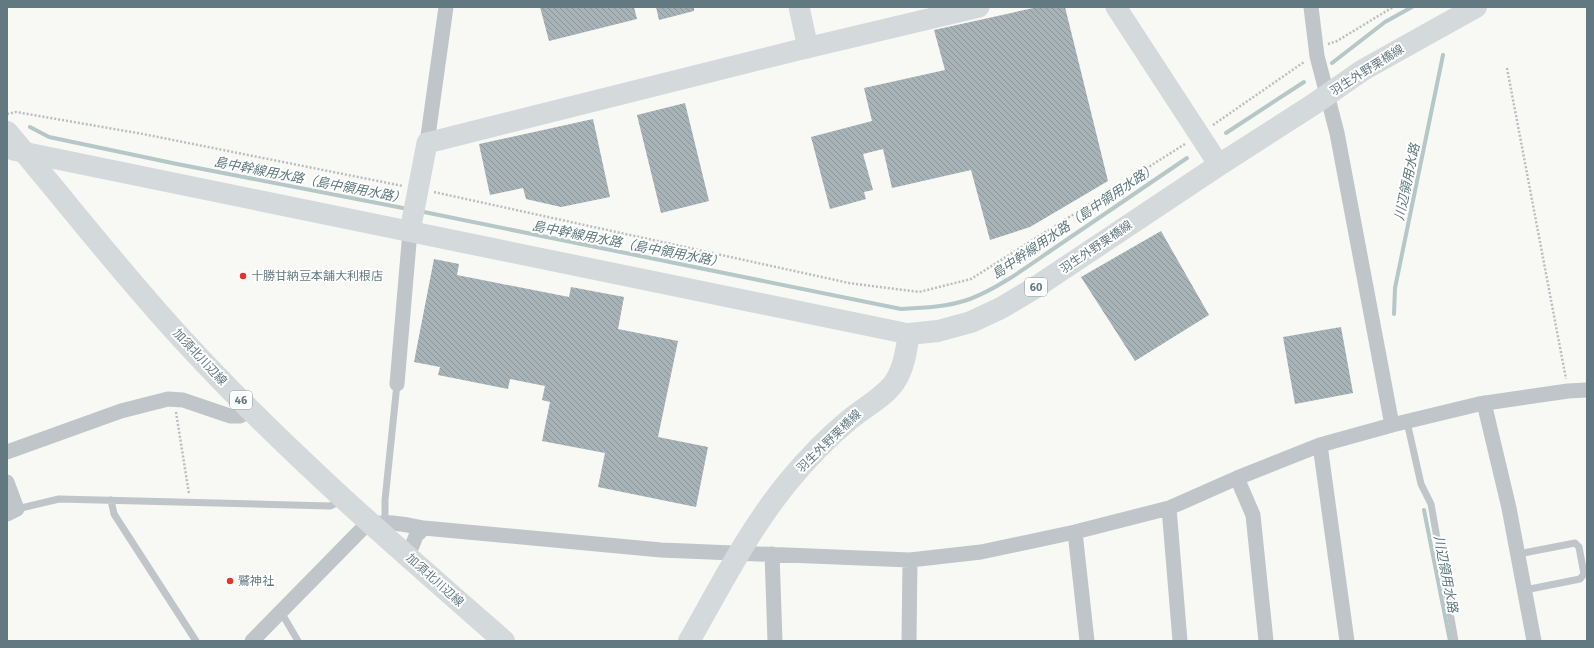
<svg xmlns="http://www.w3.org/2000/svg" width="1594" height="648" viewBox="0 0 1594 648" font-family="'Fira Sans','Noto Sans JP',sans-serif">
  <defs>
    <pattern id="building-back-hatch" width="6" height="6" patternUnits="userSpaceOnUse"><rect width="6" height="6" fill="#a8b3b7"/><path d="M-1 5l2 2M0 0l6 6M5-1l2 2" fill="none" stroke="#8c969a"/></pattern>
  </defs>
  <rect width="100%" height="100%" fill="#f8f8f5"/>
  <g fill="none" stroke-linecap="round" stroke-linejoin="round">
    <path stroke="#b6c7c8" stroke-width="4" d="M1332 63 1385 22 1412 7
      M30 127 49 137 177 164 408 209
      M1226 133 1304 82
      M419 211 901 309C924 308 948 307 970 299 1001 287 1031 264 1059 245 1102 216 1144 187 1187 158
      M1394 314 1395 288 1443 55
      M1424 510 1450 641"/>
  </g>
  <path fill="url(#building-back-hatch)" d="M540 7H634L637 19 549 41Z
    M656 7H694V11L659 20Z
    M1038 7H1065L1108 181 1030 227 990 240 971 170 892 188 883 149 863 154 873 190 864 192 866 199 830 209 811 137 872 121 864 88 945 70 934 30Z
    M685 103 709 201 661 213 637 115Z
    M593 119 610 197 561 207 526 199 523 188 490 195 479 144Z
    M1161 231 1209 315 1135 361 1081 277Z
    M434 259 459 264 457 275 569 297 571 287 624 297 618 329 678 341 658 437 708 447 696 507 598 487 605 453 542 441 550 402 542 400 545 386 510 379 508 389 438 375 440 367 414 362Z
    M1341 327 1353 393 1295 404 1283 337Z"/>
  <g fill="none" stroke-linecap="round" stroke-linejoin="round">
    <path stroke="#b9bec0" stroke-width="2.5" stroke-dasharray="2 2" stroke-linecap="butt" d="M1328 44 1337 41 1393 7
      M1507 68 1566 379
      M7 114 16 112 143 134 403 186
      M1213 125 1304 62
      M434 192 849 283 919 292 971 279 1185 144
      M176 412 189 494"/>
    <path stroke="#bfc5c8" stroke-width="7" d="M1407 422 1421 484 1431 504 1455 641
      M111 500 114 514 196 641
      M17 509 59 499 330 506 336 503 341 499
      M385 523V500L397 384
      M1518 554 1575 543 1579 547 1584 574 1580 579 1525 590
      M281 612 298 641"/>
    <path stroke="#bfc5c8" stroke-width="15" d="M1311 7 1317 56 1337 133 1392 425
      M427 143 446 7
      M397 384 410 231
      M1484 403 1509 508 1534 641
      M1320 445 1347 641
      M7 452 121 411 168 399 183 400 230 416H240L251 410
      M1237 478 1253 515 1266 641
      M7 482 17 509 7 514
      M1169 508 1180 641
      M1075 532 1087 641
      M772 554 775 641
      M408 556 416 536 424 528
      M252 641 363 528C381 518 405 525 424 528L661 550 910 560 981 552 1075 532 1169 508 1237 478 1320 445 1392 425 1479 404 1568 391 1587 390
      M909 641 910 560"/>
    <path stroke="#d4d9dc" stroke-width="21" d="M799 7 808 48
      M1116 7 1219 165
      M13 150 909 334
      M410 231 427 143 798 50 979 7"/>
    <path stroke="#d4d9dc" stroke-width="22" d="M7 132C66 201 121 273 183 340 282 448 393 544 504 641
      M689 641C720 587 748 531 788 482 806 460 827 438 849 420 863 408 883 398 894 383 904 369 906 351 909 334L938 331 971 322 1001 308 1033 289 1219 165 1314 104 1363 70 1476 7"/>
  </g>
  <g fill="#e63328" stroke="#fff" stroke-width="1.5">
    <circle cx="243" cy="276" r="4"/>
    <circle cx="230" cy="581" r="4"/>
  </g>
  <g text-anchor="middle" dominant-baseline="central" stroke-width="4" stroke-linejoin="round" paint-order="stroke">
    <g fill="#fff" stroke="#92a1a7" stroke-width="1">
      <rect x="1025" y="278" width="22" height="18" rx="3"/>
      <rect x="230" y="391" width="22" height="18" rx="3"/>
    </g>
    <g font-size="11" font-weight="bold" fill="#637981">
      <text x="1036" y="287">60</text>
      <text x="241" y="400">46</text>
    </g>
    <g font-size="12" fill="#637981" stroke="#fff">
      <text transform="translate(1367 70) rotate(-32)">羽生外野栗橋線</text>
      <text transform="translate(1096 247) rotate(-34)">羽生外野栗橋線</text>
      <text transform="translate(200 357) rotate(47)">加須北川辺線</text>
      <text transform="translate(829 441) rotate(-44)">羽生外野栗橋線</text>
      <text transform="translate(435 580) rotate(42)">加須北川辺線</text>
    </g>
    <g font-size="12" fill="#637981" stroke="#fff" text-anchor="start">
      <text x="251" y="276">十勝甘納豆本舗大利根店</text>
      <text x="238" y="581">鷲神社</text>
    </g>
    <g font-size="13" font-style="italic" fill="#5e787c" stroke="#fff">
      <text transform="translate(310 180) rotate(11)">島中幹線用水路（島中領用水路）</text>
      <text transform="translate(1407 182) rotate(-78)">川辺領用水路</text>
      <text transform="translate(1074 221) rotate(-34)">島中幹線用水路（島中領用水路）</text>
      <text transform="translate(628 244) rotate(11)">島中幹線用水路（島中領用水路）</text>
      <text transform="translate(1446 574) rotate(79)">川辺領用水路</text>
    </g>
  </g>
  <rect width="1594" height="648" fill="none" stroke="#637981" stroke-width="16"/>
</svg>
